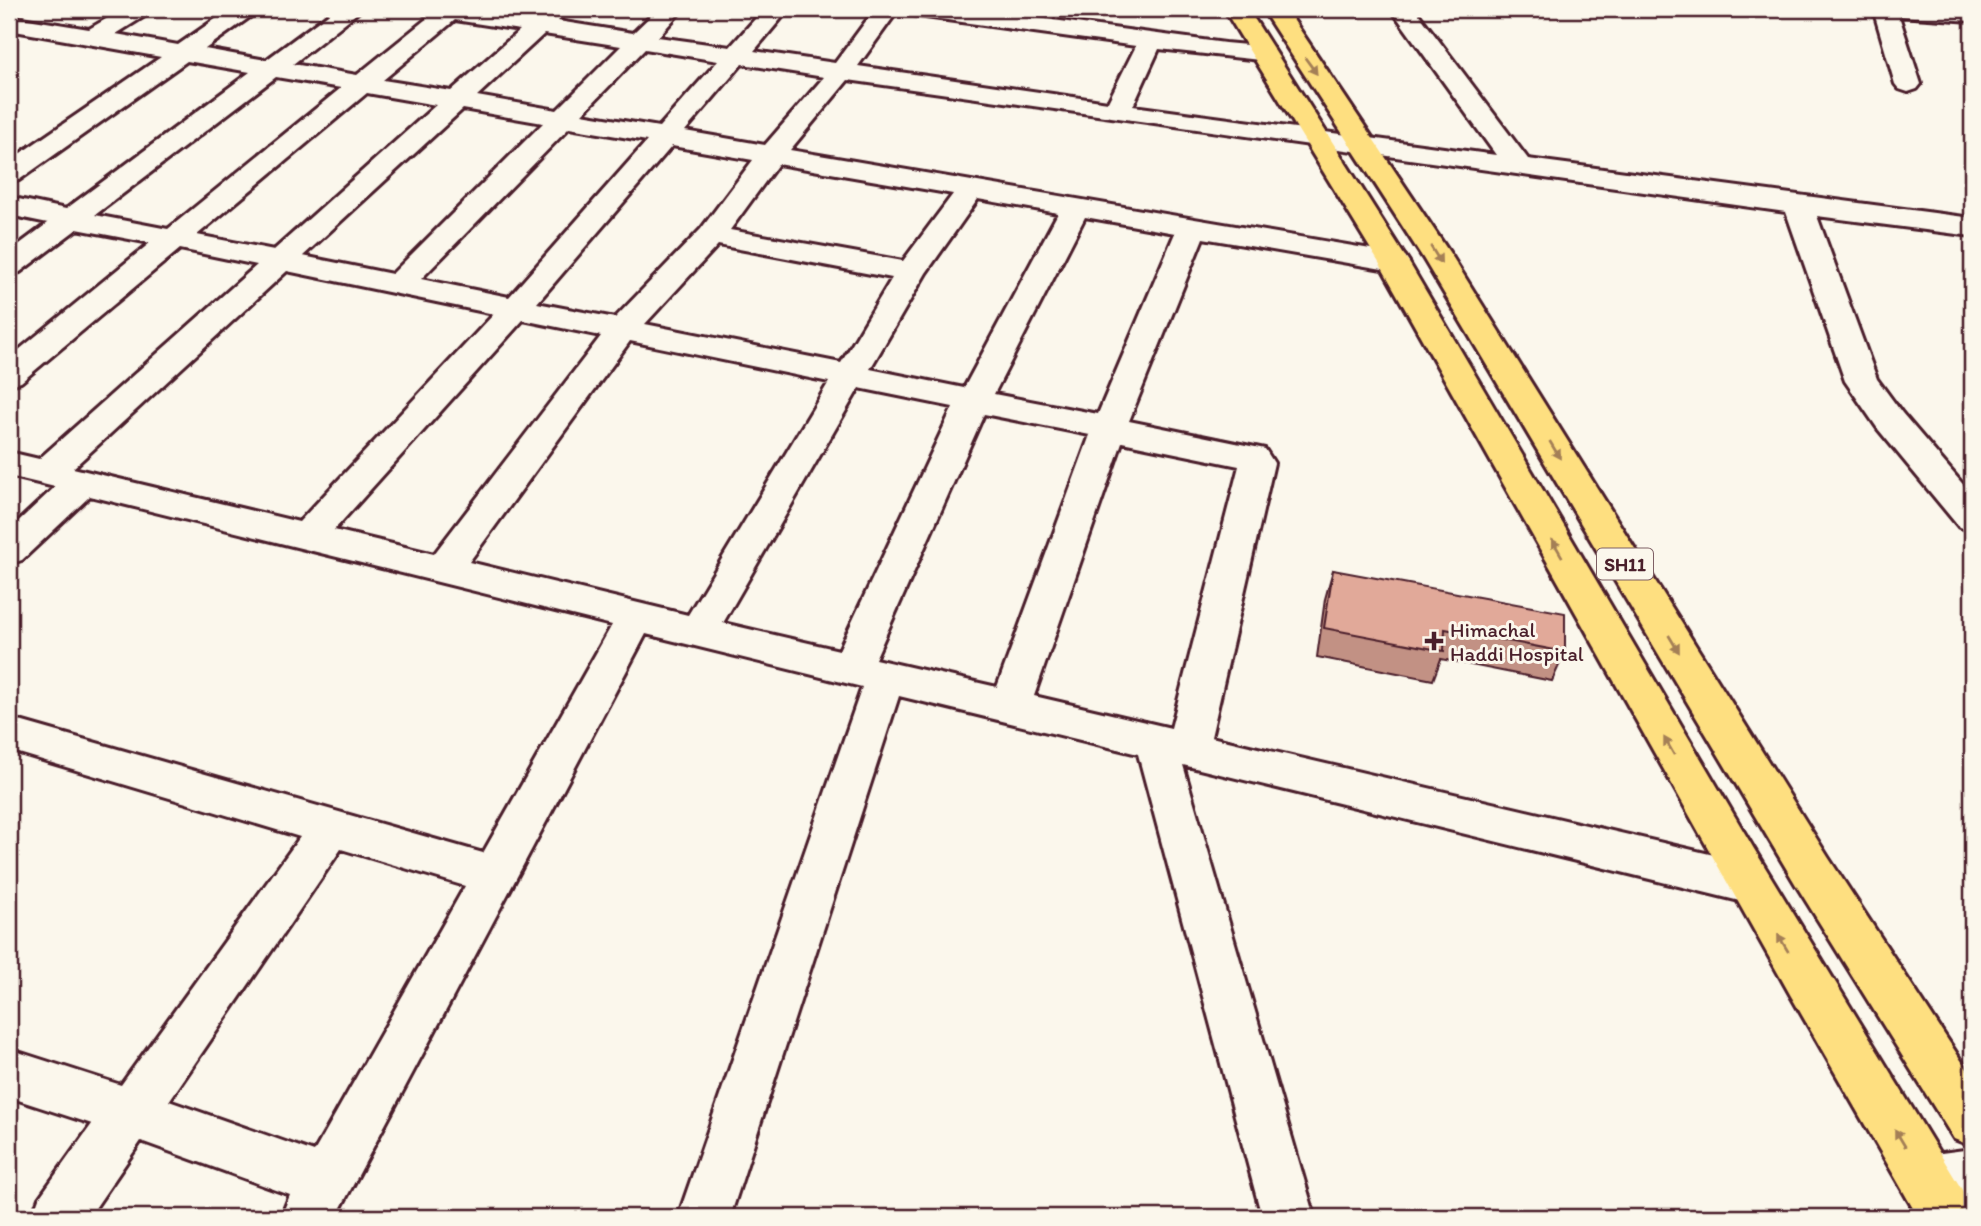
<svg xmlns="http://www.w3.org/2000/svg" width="1981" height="1226" viewBox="0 0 1981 1226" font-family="Itim,sans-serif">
  <rect width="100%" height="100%" fill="#fbf7ec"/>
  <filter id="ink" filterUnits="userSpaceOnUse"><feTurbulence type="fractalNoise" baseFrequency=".0143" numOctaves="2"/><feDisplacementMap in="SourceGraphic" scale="14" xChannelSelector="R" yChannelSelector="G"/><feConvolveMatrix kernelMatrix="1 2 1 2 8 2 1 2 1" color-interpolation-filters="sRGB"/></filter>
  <g filter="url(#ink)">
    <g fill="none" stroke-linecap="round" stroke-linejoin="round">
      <defs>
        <path id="minor" d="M123 9H152L148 14 116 34 178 45 230 9H258L254 14 205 49 266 60 335 9H362L293 64 357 75 430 16 424 14 420 9H477L534 18 543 9H560L564 14 558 21 633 33 658 9H683L658 37 730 47 764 9H789L754 51 835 63 875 9H899L858 66 1108 102 1136 46 918 16 910 14 906 9H970L1225 43 1269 47 1273 52 1269 57 1260 60 1159 49 1133 106 1496 155 1391 9H1415L1528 159 1972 218V236L1817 216 1877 379 1902 413 1972 495V531L1959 527 1878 429 1845 381 1786 212 848 80 790 150 1394 253 1405 256 1409 262 1405 268 1394 271 1203 238 1129 421 1265 449 1274 463 1211 737 1748 863 1764 869 1770 883 1764 897 1748 903 1183 765 1315 1217H1262L1138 754 899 696 730 1217H678L862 687 646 634 336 1217H281L290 1195 141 1141 89 1217H32L39 1198 92 1124 9 1097V1049L121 1085 300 837 9 750V718L483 853 612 625 90 496 22 560 9 564V530L55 487 9 476V452L39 459 257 265 180 249 21 382 9 385V358L150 243 77 229 20 272 9 275V252L48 223 9 215V197L66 209 250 72 187 61 19 180 9 182V161L161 57 9 30V16L89 29ZM455 20 520 30 451 91 383 80ZM544 34 621 46 557 110 477 96ZM645 49 718 61 659 127 582 114ZM742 64 824 77 765 145 685 131ZM276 77 341 88 168 229 95 215ZM367 93 436 105 274 250 197 235ZM463 109 543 123 392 274 303 256ZM569 128 647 141 509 297 421 279ZM672 146 753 160 701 229 615 318 537 303ZM778 164 953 194 903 261 730 230ZM978 199 1058 213 964 388 870 369 926 273ZM1085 217 1175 233 1098 414 994 394ZM718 245 892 278 841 363 645 324ZM287 271 494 314 299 522 73 468ZM523 320 601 336 434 554 334 530ZM630 341 829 382 688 615 469 562ZM859 388 953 407 839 650 723 623ZM984 414 1090 435 997 687 875 659ZM1122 442 1239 466 1171 728 1034 696ZM341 849 465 886 314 1152 169 1101Z
          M1873 9H1972V21L1899 16 1921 84 1917 89 1908 92 1899 89 1895 84Z
          M1972 1149V1201L1926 1207 1908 1199 1900 1181 1908 1163 1926 1155Z"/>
        <path id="major" d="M1224 9H1248L1411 266 1754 849 1967 1198 1972 1217H1918L1791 996 1381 266Z
          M1262 9H1286L1453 258 1828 857 1972 1077V1146L1954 1139 1796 885 1423 258Z"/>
      </defs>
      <use href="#minor" stroke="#4a1f2b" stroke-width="6"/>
      <use href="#major" stroke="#4a1f2b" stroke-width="6"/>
      <use href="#minor" fill="#fbf7ec" fill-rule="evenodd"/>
      <use href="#major" fill="#fedf80" fill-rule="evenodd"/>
    </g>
    <path fill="#c29184" stroke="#4a1f2b" stroke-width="2" d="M1333 570 1565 652 1552 681 1441 659 1433 680 1317 657 1325 599Z"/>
    <path fill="#e1a999" stroke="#4a1f2b" stroke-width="2" d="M1333 570 1565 613V652L1445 629 1444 651 1324 628Z"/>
    <defs><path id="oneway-solid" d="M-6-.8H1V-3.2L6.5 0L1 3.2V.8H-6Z" transform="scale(1.75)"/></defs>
    <g fill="#a47f56">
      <use href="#oneway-solid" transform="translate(1311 66) rotate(54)"/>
      <use href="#oneway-solid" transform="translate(1436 255) rotate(58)"/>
      <use href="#oneway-solid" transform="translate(1555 450) rotate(59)"/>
      <use href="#oneway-solid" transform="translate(1557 548) rotate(-120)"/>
      <use href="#oneway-solid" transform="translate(1674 644) rotate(59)"/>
      <use href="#oneway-solid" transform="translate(1669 746) rotate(-120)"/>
      <use href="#oneway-solid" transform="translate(1783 943) rotate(-121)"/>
      <use href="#oneway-solid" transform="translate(1900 1138) rotate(-121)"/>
    </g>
  </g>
  <path fill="#4a1f2b" stroke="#fbf7ec" stroke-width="2.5" d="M1430.5 630.5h7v7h7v7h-7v7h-7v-7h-7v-7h7z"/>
  <g text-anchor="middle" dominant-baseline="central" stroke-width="6" stroke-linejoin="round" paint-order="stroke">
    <rect fill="#fbf7ec" stroke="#7f6065" stroke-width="2" x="1597" y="548.5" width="56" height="31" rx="5"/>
    <g font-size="19" font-weight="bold" fill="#4a1f2b">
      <text x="1625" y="564">SH11</text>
    </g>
    <g font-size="21" fill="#4a1f2b" stroke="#fbf7ec" text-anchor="start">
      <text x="1450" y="629">Himachal<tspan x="1450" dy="24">Haddi Hospital</tspan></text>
    </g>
  </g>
  <rect width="1981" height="1226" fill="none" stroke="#fbf7ec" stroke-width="35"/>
  <rect x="18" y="18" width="1946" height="1191" fill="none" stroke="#4a1f2b" stroke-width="2.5" filter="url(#ink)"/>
</svg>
